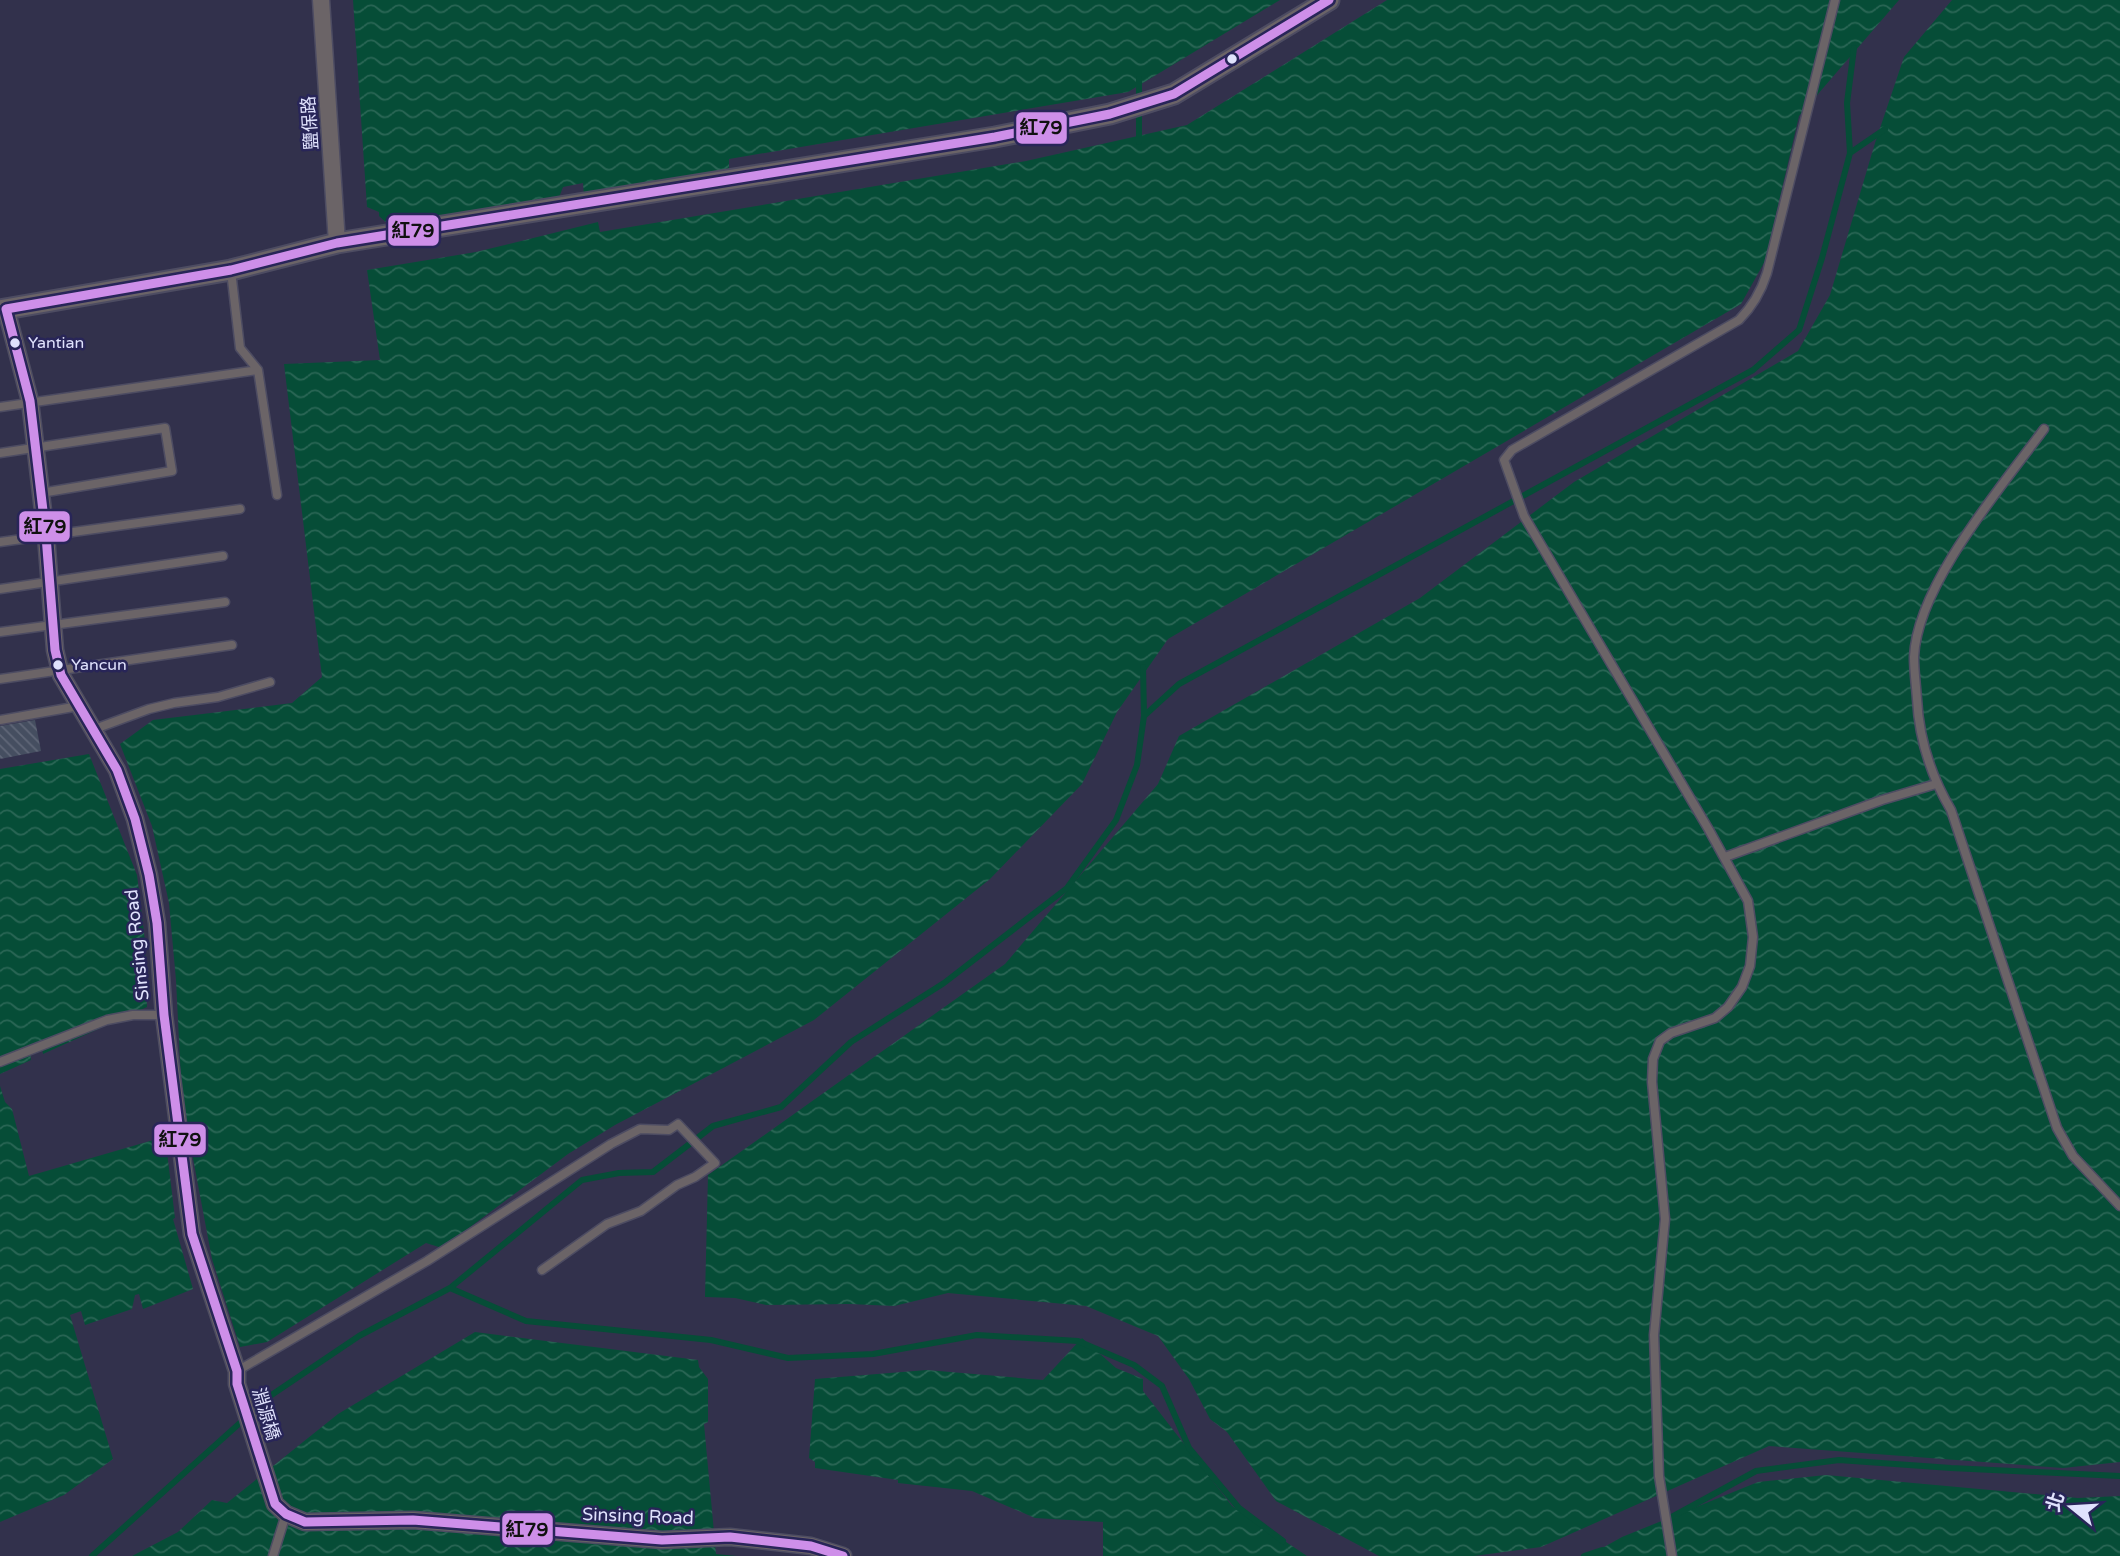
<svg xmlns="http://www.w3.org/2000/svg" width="2120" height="1556" viewBox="0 0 2120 1556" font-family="'Varela Round','Noto Sans TC',sans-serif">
  <defs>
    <pattern id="water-waves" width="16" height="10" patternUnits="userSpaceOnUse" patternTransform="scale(1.75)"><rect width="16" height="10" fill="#064d37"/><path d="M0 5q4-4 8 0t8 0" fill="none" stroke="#2a6655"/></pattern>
    <pattern id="building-back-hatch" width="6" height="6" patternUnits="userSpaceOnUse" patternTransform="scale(1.75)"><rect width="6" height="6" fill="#454e60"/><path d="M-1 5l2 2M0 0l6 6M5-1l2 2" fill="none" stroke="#606778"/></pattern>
  </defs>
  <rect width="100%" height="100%" fill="#32314c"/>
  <path fill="url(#water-waves)" d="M353 0H1280L1128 92 729 159V173L584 197 583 183 563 187 558 200 391 227 379 216V212L367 207Z
    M1387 0H1899L1799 116 1765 261 1741 304 1168 639 1117 712 1082 784 990 879 814 1020 615 1125 568 1154 442 1248 426 1243 267 1342 240 1347 212 1259 182 1100 176 980 169 903 152 826 120 744 153 720 292 703 322 677 284 364 380 360 367 270 476 252 598 222 600 232 1026 161 1187 125Z
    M1952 0H2120V1462L2063 1468 1769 1446 1541 1547 1474 1556H1379L1276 1501 1227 1432 1210 1419 1189 1379 1158 1336 1086 1306 948 1293 894 1306 850 1304 766 1305 735 1298 705 1297 708 1175 1005 964 1158 784 1179 736 1420 598 1574 482 1798 351 1830 295 1875 143 1904 57Z
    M89 754 137 875 145 941 147 1007 43 1054 41 1041 29 1045 31 1060 0 1074V769Z
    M0 1086 5 1102 12 1109 29 1176 157 1139 160 1154 167 1152 175 1218 173 1219 193 1289 143 1309 139 1294 135 1295 132 1309 85 1325 81 1311 70 1315 113 1459 64 1495 0 1522Z
    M475 1332 698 1360 699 1367 708 1379V1422L704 1424 716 1554 737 1556H132L178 1532 212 1500 227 1503 338 1414Z
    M1082 1338 1116 1368 1143 1379V1391L1232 1506 1307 1556H1103V1522L1035 1518 972 1491 898 1483V1480L815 1468V1462L809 1458 815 1379 927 1370 1043 1380Z
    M1826 1475 2078 1498 2120 1496V1556H1588L1622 1537 1758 1482Z"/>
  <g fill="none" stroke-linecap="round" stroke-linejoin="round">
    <path stroke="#064d37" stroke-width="6" d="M1139 142V79
      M1850 153 1885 129
      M1143 667 1144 716
      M450 1288 526 1321 711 1340 788 1358 873 1354 977 1335 1078 1341 1134 1365 1162 1386 1189 1448 1239 1508 1283 1541
      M1668 1519 1756 1471 1839 1460 1951 1468 2120 1476
      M92 1556 270 1396 359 1336 450 1288 582 1180 619 1173 653 1172 713 1126 781 1107 851 1042 944 983 1067 888 1116 820 1137 765 1144 716 1179 684 1753 370 1799 330 1822 258 1850 153 1847 103 1854 48
      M1584 1556 1602 1550"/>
  </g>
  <path fill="url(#building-back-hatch)" d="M35 720 41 751 0 759V726Z"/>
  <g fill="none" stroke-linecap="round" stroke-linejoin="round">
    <defs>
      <path id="service" d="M231 271 240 348 258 370 277 495
        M0 407 258 370
        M2044 429C2002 486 1917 585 1914 657 1914 671 1916 685 1917 699 1919 738 1931 776 1951 810L2057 1128 2073 1156 2120 1206
        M0 453 165 428 172 471 41 493
        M0 542 240 509
        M0 589 223 556
        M0 632 225 602
        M0 679 232 645
        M0 720 79 706
        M92 730 149 709 174 703 218 697 270 682
        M1725 857 1882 800 1936 784
        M0 1062 107 1020 133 1015H164
        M237 1371 427 1261 611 1144 640 1129 669 1130 678 1124 715 1163 695 1177 677 1185 641 1211 607 1224 542 1270
        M273 1556 286 1514
        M1672 1556 1659 1476 1654 1335 1665 1219 1652 1082 1653 1059 1660 1041 1671 1033 1715 1018 1728 1007 1742 987 1750 966 1753 937 1748 901 1709 830 1524 516 1504 460 1512 450 1739 320C1753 306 1761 292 1767 273L1835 0"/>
      <path id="minor" d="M321 0 337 243
        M6 309 30 401 46 536 55 650 61 675 117 770 135 819 149 875 157 923 164 1015 192 1234 237 1371V1384L275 1504 286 1514 305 1522 413 1520 662 1540 730 1537 811 1546 843 1556"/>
      <path id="tertiary" d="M0 310 231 270 337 243 995 137 1110 114 1174 94 1329 0"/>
    </defs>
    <use href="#service" stroke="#4d4c62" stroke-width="11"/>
    <use href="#minor" stroke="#4d4c62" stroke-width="19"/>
    <use href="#tertiary" stroke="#4d4c62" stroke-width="23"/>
    <use href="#service" stroke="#6b6467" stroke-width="8"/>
    <use href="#minor" stroke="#6b6467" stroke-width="16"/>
    <use href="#tertiary" stroke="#6b6467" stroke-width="19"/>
    <defs>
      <path id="bus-1" d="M843 1556 811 1546 730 1537 662 1540 413 1520 305 1522 286 1514 275 1504 237 1384V1371L192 1234 164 1015 157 923 149 875 135 819 117 770 61 675 55 650 46 536 30 401 6 309 231 270 337 243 995 137 1110 114 1174 94 1329 0"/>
    </defs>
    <use href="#bus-1" stroke="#282558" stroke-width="14"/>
    <use href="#bus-1" stroke="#ce8fe9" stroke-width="9"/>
  </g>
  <g fill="#e0e2fd" stroke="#282558" stroke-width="2.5">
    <circle cx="1232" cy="59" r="6"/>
    <circle cx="15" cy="343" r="6"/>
    <circle cx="58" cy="665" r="6"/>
  </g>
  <g text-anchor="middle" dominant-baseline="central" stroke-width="5" stroke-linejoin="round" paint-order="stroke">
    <g font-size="16" fill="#e0e2fd" stroke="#282558" text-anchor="start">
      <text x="28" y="343">Yantian</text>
      <text x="71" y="665">Yancun</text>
    </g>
    <g font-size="18" fill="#e0e2fd" stroke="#282558">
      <text transform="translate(310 123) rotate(-94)">鹽保路</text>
      <text transform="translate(137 945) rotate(-96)">Sinsing Road</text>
      <text transform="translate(266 1414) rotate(73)">淵源橋</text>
      <text transform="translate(638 1516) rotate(2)">Sinsing Road</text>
    </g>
  </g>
  <g stroke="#282558" stroke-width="2.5">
    <rect x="1015" y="111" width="53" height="34" rx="7" fill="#ce8fe9"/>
    <rect x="387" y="214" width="53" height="33" rx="7" fill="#ce8fe9"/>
    <rect x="18" y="510" width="53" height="33" rx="7" fill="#ce8fe9"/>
    <rect x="153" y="1123" width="54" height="33" rx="7" fill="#ce8fe9"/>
    <rect x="501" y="1512" width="53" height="34" rx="7" fill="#ce8fe9"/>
  </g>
  <g font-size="19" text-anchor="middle" font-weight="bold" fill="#111">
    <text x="1041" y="134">紅79</text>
    <text x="413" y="237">紅79</text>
    <text x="45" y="533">紅79</text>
    <text x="180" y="1146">紅79</text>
    <text x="527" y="1536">紅79</text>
  </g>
  <g transform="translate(2071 1507) rotate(288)" stroke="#282558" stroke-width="5" paint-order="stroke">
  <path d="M0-5L12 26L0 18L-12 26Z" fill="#e0e2fd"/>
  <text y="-10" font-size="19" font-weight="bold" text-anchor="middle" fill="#e0e2fd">北</text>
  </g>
</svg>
